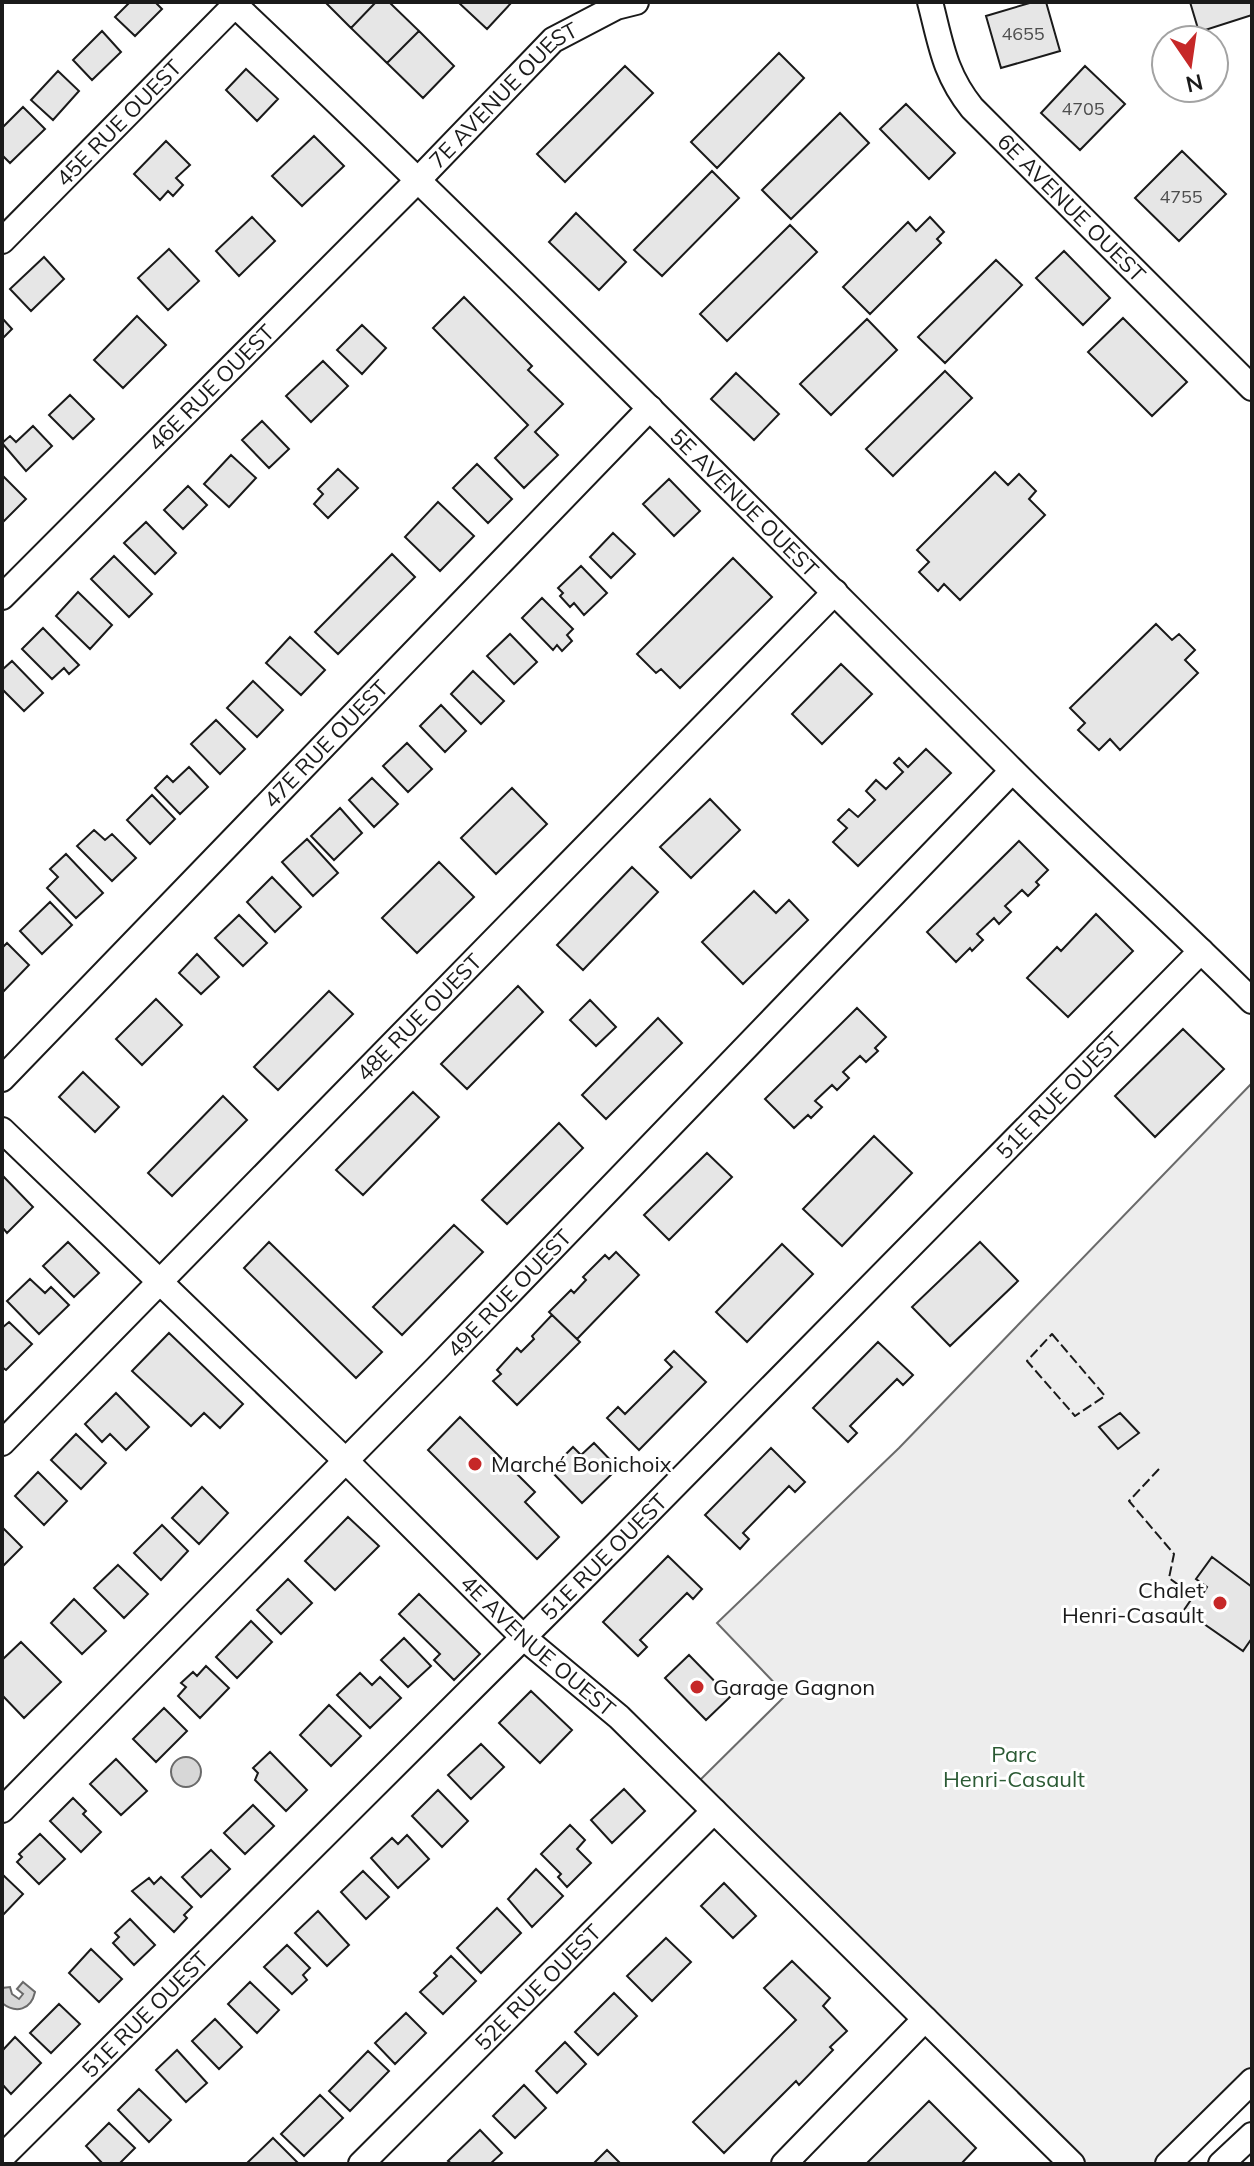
<svg xmlns="http://www.w3.org/2000/svg" width="1254" height="2166" viewBox="0 0 1254 2166" font-family="Mulish,sans-serif">
  <rect width="100%" height="100%" fill="#fff"/>
  <path fill="#ededed" stroke="#6a6a6a" stroke-width="2" d="M1252 1083V2081L1168 2164H1072L691 1789 786 1695 717 1623 899 1448Z"/>
  <path fill="#d7d7d7" stroke="#6a6a6a" stroke-width="2" d="M171 1772a15 15 0 1 1 30 0a15 15 0 1 1-30 0Z
    M23 1982 35 1992C31 2010 16 2014 2 2003V1988L10 1987 12 1994 19 1999 23 1994 17 1989Z"/>
  <path fill="#e6e6e6" stroke="#1a1a1a" stroke-width="2" d="M130 2H155L162 9 135 36 115 17Z
    M325 2H376L351 28Z
    M376 2H389L419 31 387 63 351 28Z
    M458 2H512L487 29Z
    M1033 2H1046L1060 51 1001 68 986 16Z
    M1190 2H1252V15L1199 32Z
    M102 31 121 52 92 80 73 60Z
    M419 31 454 66 423 98 387 63Z
    M779 53 804 78 717 168 691 142Z
    M625 66 653 93 565 182 537 154Z
    M1085 66 1125 104 1080 150 1041 113Z
    M246 69 278 99 257 121 226 90Z
    M58 71 79 91 53 120 31 100Z
    M906 104 955 153 929 179 880 129Z
    M23 107 45 129 10 163 2 155V128Z
    M840 113 869 143 791 219 762 190Z
    M314 136 344 166 302 206 272 176Z
    M166 141 190 165 176 178 183 185 173 196 168 191 160 200 134 174Z
    M1182 151 1226 194 1179 241 1135 198Z
    M712 171 739 198 662 276 634 250Z
    M576 213 626 262 599 290 549 242Z
    M252 217 275 241 239 276 216 251Z
    M930 217 944 232 937 239 941 243 870 314 843 287 908 222 916 231Z
    M790 225 817 252 727 341 700 314Z
    M169 249 199 281 168 310 138 278Z
    M1064 251 1110 298 1083 325 1036 278Z
    M44 257 64 279 31 311 10 289Z
    M996 260 1022 285 945 363 918 337Z
    M464 297 532 366 528 370 563 404 535 432 558 455 524 488 495 458 528 425 433 328Z
    M137 316 166 345 123 388 94 360Z
    M2 318 12 329 2 339Z
    M1123 318 1187 382 1152 416 1088 352Z
    M867 319 897 350 831 415 800 384Z
    M362 325 386 348 362 374 337 350Z
    M323 361 348 386 311 422 286 396Z
    M945 371 972 398 893 476 866 449Z
    M736 373 779 414 754 440 711 399Z
    M70 395 94 419 73 439 49 415Z
    M262 421 289 449 269 468 242 440Z
    M33 426 52 446 26 471 2 443 10 436 16 442Z
    M231 455 256 478 229 507 204 484Z
    M477 464 512 499 488 523 453 488Z
    M338 469 358 488 328 518 314 504 323 494 318 489Z
    M995 472 1008 485 1019 474 1036 491 1029 499 1045 515 960 600 944 584 938 591 919 572 929 562 917 550Z
    M2 475 26 499 3 522H2Z
    M669 479 700 511 674 536 643 504Z
    M188 486 207 505 183 529 164 510Z
    M438 502 474 536 440 571 405 537Z
    M146 522 176 553 155 574 124 543Z
    M613 533 635 554 611 578 590 557Z
    M392 554 415 577 338 654 315 632Z
    M114 556 152 594 129 617 91 579Z
    M733 558 772 597 680 688 661 669 656 673 637 654Z
    M581 566 607 593 584 615 574 603 570 607 560 596 563 593 558 588Z
    M78 592 112 625 90 649 56 616Z
    M542 598 573 629 567 635 572 641 562 651 557 645 553 650 522 618Z
    M1156 624 1172 640 1179 634 1195 650 1185 660 1198 673 1120 750 1110 739 1099 750 1078 730 1085 723 1070 708Z
    M43 628 79 665 69 674 64 668 52 679 22 649Z
    M510 634 537 662 514 684 487 656Z
    M290 637 325 670 301 695 266 663Z
    M12 661 43 693 24 711 2 689V670Z
    M841 664 872 694 822 744 792 714Z
    M473 671 504 701 481 724 451 694Z
    M253 681 283 710 257 737 227 708Z
    M441 705 466 731 445 752 420 726Z
    M216 720 245 749 220 774 191 744Z
    M407 743 432 769 408 792 383 766Z
    M926 749 951 773 858 866 833 842 847 828 838 820 849 809 858 817 875 800 866 791 876 780 886 789 903 772 894 763 899 758 908 767Z
    M189 767 208 787 180 814 155 788 167 776 173 782Z
    M372 778 398 804 374 827 349 800Z
    M512 788 547 824 496 874 461 838Z
    M152 795 175 819 150 844 127 820Z
    M710 799 740 830 691 878 660 847Z
    M340 808 362 833 334 860 311 836Z
    M94 830 105 840 112 834 136 858 112 881 77 846Z
    M307 839 338 873 313 896 282 862Z
    M1019 841 1048 870 1036 882 1039 885 1028 896 1022 890 1005 906 1011 912 999 924 994 918 977 934 983 940 972 951 970 948 956 962 927 932Z
    M66 854 103 893 76 918 47 888 58 877 50 869Z
    M439 862 474 897 417 953 382 918Z
    M632 867 658 892 583 970 557 945Z
    M272 877 301 907 275 932 247 902Z
    M754 891 776 913 789 900 808 920 743 984 702 942Z
    M50 902 72 925 42 954 20 931Z
    M1096 914 1133 951 1068 1017 1027 978 1057 947 1061 951Z
    M239 915 267 943 243 966 215 938Z
    M7 943 29 965 2 993V948Z
    M197 954 219 977 201 994 179 973Z
    M518 986 543 1012 467 1089 441 1064Z
    M329 991 353 1014 278 1090 254 1067Z
    M156 999 182 1025 142 1065 116 1039Z
    M590 1000 616 1027 596 1046 570 1020Z
    M857 1008 886 1037 875 1048 878 1051 866 1062 860 1056 843 1072 849 1078 837 1090 832 1085 815 1101 822 1107 811 1118 808 1115 794 1128 765 1099Z
    M658 1018 682 1043 606 1119 582 1095Z
    M1183 1029 1224 1069 1155 1137 1115 1096Z
    M83 1072 119 1107 95 1132 59 1097Z
    M413 1092 439 1117 363 1195 336 1170Z
    M223 1096 247 1120 172 1196 148 1173Z
    M559 1123 583 1148 507 1224 482 1200Z
    M874 1136 912 1173 842 1246 803 1209Z
    M707 1153 732 1177 669 1240 644 1215Z
    M2 1175 33 1207 7 1233 2 1227Z
    M454 1225 483 1252 402 1335 373 1307Z
    M68 1242 99 1273 74 1297 43 1266Z
    M269 1242 382 1352 356 1378 244 1268Z
    M980 1242 1018 1281 950 1346 912 1307Z
    M782 1244 813 1274 747 1342 716 1312Z
    M616 1252 639 1275 577 1339 549 1312 571 1290 574 1293 586 1280 583 1277 605 1255 609 1259Z
    M30 1279 45 1293 51 1287 69 1305 39 1334 7 1301Z
    M552 1315 580 1342 517 1405 493 1381 501 1374 497 1370 517 1348 521 1352 534 1339 532 1336Z
    M9 1322 32 1344 6 1370 2 1367V1328Z
    M169 1333 243 1404 220 1428 204 1413 191 1426 132 1371Z
    M878 1342 913 1375 903 1385 897 1379 850 1426 857 1433 848 1442 813 1408Z
    M674 1351 706 1382 639 1450 607 1418 618 1407 625 1414 672 1367 665 1360Z
    M116 1393 149 1427 126 1450 110 1434 102 1442 85 1424Z
    M1120 1413 1139 1433 1118 1449 1099 1427Z
    M460 1417 535 1492 525 1502 559 1537 537 1559 428 1450Z
    M76 1434 106 1463 81 1489 51 1460Z
    M594 1443 618 1468 582 1503 550 1470 573 1447 581 1455Z
    M771 1448 805 1482 795 1492 789 1486 743 1533 749 1539 740 1549 705 1515Z
    M38 1472 67 1501 44 1525 15 1496Z
    M202 1487 228 1513 199 1544 172 1518Z
    M348 1517 379 1546 335 1590 305 1561Z
    M162 1525 188 1551 161 1580 134 1553Z
    M2 1527 22 1547 2 1567Z
    M668 1556 702 1589 693 1599 687 1593 640 1640 647 1647 638 1656 603 1622Z
    M1212 1557 1252 1587V1638L1243 1651 1184 1610 1199 1588 1204 1592 1207 1587 1196 1579Z
    M118 1565 148 1594 124 1618 94 1588Z
    M288 1579 312 1603 281 1634 257 1610Z
    M419 1594 480 1654 454 1680 434 1660 440 1654 399 1614Z
    M74 1599 106 1631 82 1654 51 1623Z
    M251 1621 272 1642 237 1678 216 1657Z
    M404 1638 431 1666 408 1687 381 1660Z
    M21 1642 61 1682 24 1718 2 1695V1660Z
    M689 1655 730 1697 706 1720 665 1678Z
    M206 1666 229 1688 200 1718 178 1696 186 1687 181 1683 193 1672 197 1676Z
    M360 1673 372 1685 380 1677 401 1698 370 1728 337 1695Z
    M531 1691 572 1730 540 1763 499 1723Z
    M329 1705 361 1736 331 1766 300 1735Z
    M164 1708 187 1731 156 1762 133 1739Z
    M481 1744 504 1767 471 1799 448 1775Z
    M270 1752 307 1790 286 1811 255 1780 258 1773 253 1768Z
    M116 1759 147 1791 121 1815 90 1784Z
    M624 1789 645 1811 612 1843 591 1820Z
    M438 1790 468 1821 442 1847 412 1816Z
    M73 1798 86 1811 83 1814 101 1832 81 1852 50 1821Z
    M253 1805 274 1826 245 1854 224 1833Z
    M570 1825 585 1840 577 1849 591 1863 567 1887 558 1877 561 1874 541 1854Z
    M40 1834 65 1859 39 1884 17 1862 22 1857 19 1854Z
    M407 1835 429 1859 398 1888 371 1858 392 1838 398 1844Z
    M211 1850 230 1869 201 1897 182 1877Z
    M536 1869 563 1896 532 1927 508 1899Z
    M363 1871 389 1897 366 1919 341 1892Z
    M2 1874 23 1894 2 1916Z
    M161 1877 192 1907 184 1915 187 1918 174 1932 132 1891 149 1878 154 1884Z
    M724 1883 756 1916 733 1938 701 1906Z
    M497 1908 521 1933 481 1973 457 1948Z
    M318 1911 349 1945 327 1966 295 1933Z
    M130 1919 155 1945 134 1965 113 1943 119 1937 115 1933Z
    M666 1938 691 1962 652 2001 627 1976Z
    M287 1945 310 1968 303 1975 307 1980 292 1994 264 1967Z
    M91 1949 122 1979 99 2002 69 1973Z
    M451 1956 476 1981 443 2014 420 1992 437 1976 434 1973Z
    M792 1961 830 1998 823 2006 847 2031 830 2047 833 2050 799 2085 796 2081 724 2153 693 2122 796 2020 764 1988Z
    M250 1982 279 2010 257 2033 228 2004Z
    M614 1993 637 2016 598 2055 575 2032Z
    M59 2004 80 2024 51 2053 30 2033Z
    M406 2013 426 2033 395 2064 375 2043Z
    M215 2019 242 2047 219 2069 192 2041Z
    M15 2037 41 2063 11 2094 2 2084V2051Z
    M565 2042 586 2064 557 2093 536 2071Z
    M177 2050 207 2083 186 2102 156 2070Z
    M368 2051 389 2071 350 2111 329 2091Z
    M524 2085 546 2108 515 2138 493 2116Z
    M139 2089 171 2120 149 2142 118 2110Z
    M320 2095 343 2118 304 2156 281 2134Z
    M929 2101 976 2148 961 2164H866Z
    M109 2123 135 2148 119 2164H103L86 2146Z
    M480 2130 502 2153 490 2164H452L448 2161Z
    M273 2138 299 2164H246Z
    M607 2150 621 2164H593Z"/>
  <g fill="none" stroke-linecap="round" stroke-linejoin="round">
    <defs>
      <g id="minor">
        <path id="s1" d="M930 2C941 44 944 73 972 108L1252 388"/>
        <path id="s2" d="M2 241 235 5C499 254 753 512 1010 768 1089 847 1173 922 1252 1001"/>
        <path id="s3" d="M2 597 419 179 553 40 616 7 636 2"/>
        <path id="s4" d="M2 1079 650 408"/>
        <path id="s5" d="M2 1130 345 1460 523 1637 619 1717 1072 2164"/>
        <path id="s6" d="M2 1443 835 592"/>
        <path id="s7" d="M2 1810 436 1369 1012 771"/>
        <path id="s8" d="M2 2157 616 1545 1201 951"/>
        <path id="s9" d="M361 2164 714 1811"/>
        <path d="M784 2164 925 2019"/>
        <path d="M1168 2164 1252 2081"/>
        <path d="M1221 2164 1252 2135"/>
      </g>
    </defs>
    <use href="#minor" stroke="#1a1a1a" stroke-width="28"/>
    <use href="#minor" stroke="#fff" stroke-width="24"/>
    <path stroke="#1a1a1a" stroke-width="2" stroke-dasharray="10 4" stroke-linecap="butt" d="M1052 1334 1105 1396 1075 1416 1027 1361Z
      M1159 1469 1129 1501 1174 1554 1169 1578 1194 1596"/>
  </g>
  <g fill="#c62828" stroke="#fff" stroke-width="3">
    <circle cx="475" cy="1464" r="8"/>
    <circle cx="1220" cy="1603" r="8"/>
    <circle cx="697" cy="1687" r="8"/>
  </g>
  <g text-anchor="middle" dominant-baseline="central" stroke-width="6" stroke-linejoin="round" paint-order="stroke">
    <g font-size="18" fill="#4d4d4d">
      <text x="1023" y="33">4655</text>
      <text x="1083" y="108">4705</text>
      <text x="1181" y="196">4755</text>
    </g>
    <g font-size="22" fill="#1a1a1a" stroke="#fff">
      <text stroke="none"><textPath href="#s3" startOffset="710">7E AVENUE OUEST</textPath></text>
      <text stroke="none"><textPath href="#s2" startOffset="166">45E RUE OUEST</textPath></text>
      <text stroke="none"><textPath href="#s1" startOffset="256">6E AVENUE OUEST</textPath></text>
      <text stroke="none"><textPath href="#s3" startOffset="296">46E RUE OUEST</textPath></text>
      <text stroke="none"><textPath href="#s2" startOffset="1044">5E AVENUE OUEST</textPath></text>
      <text stroke="none"><textPath href="#s4" startOffset="466">47E RUE OUEST</textPath></text>
      <text stroke="none"><textPath href="#s6" startOffset="596">48E RUE OUEST</textPath></text>
      <text stroke="none"><textPath href="#s8" startOffset="1498">51E RUE OUEST</textPath></text>
      <text stroke="none"><textPath href="#s7" startOffset="724">49E RUE OUEST</textPath></text>
      <text stroke="none"><textPath href="#s8" startOffset="850">51E RUE OUEST</textPath></text>
      <text stroke="none"><textPath href="#s5" startOffset="744">4E AVENUE OUEST</textPath></text>
      <text stroke="none"><textPath href="#s9" startOffset="250">52E RUE OUEST</textPath></text>
      <text stroke="none"><textPath href="#s8" startOffset="202">51E RUE OUEST</textPath></text>
    </g>
    <g font-size="22" fill="#1a1a1a" stroke="#fff" text-anchor="start">
      <text x="491" y="1464">Marché Bonichoix</text>
      <text x="1204" y="1590" text-anchor="end">Chalet<tspan x="1204" dy="25">Henri-Casault</tspan></text>
      <text x="713" y="1687">Garage Gagnon</text>
    </g>
    <g font-size="22" fill="#2b5a34" stroke="#fff">
      <text x="1014" y="1754">Parc<tspan x="1014" dy="25">Henri-Casault</tspan></text>
    </g>
  </g>
  <rect width="1254" height="2166" fill="none" stroke="#1a1a1a" stroke-width="8"/>
  <g transform="translate(1190 64) rotate(167)"><circle r="38" fill="#ffffff" stroke="#a3a3a3" stroke-width="2"/>
  <path d="M0-6L14 30L0 20L-14 30Z" fill="#c62828"/>
  <text y="-12" font-size="22" font-weight="bold" text-anchor="middle" fill="#1a1a1a">N</text>
  </g>
</svg>
